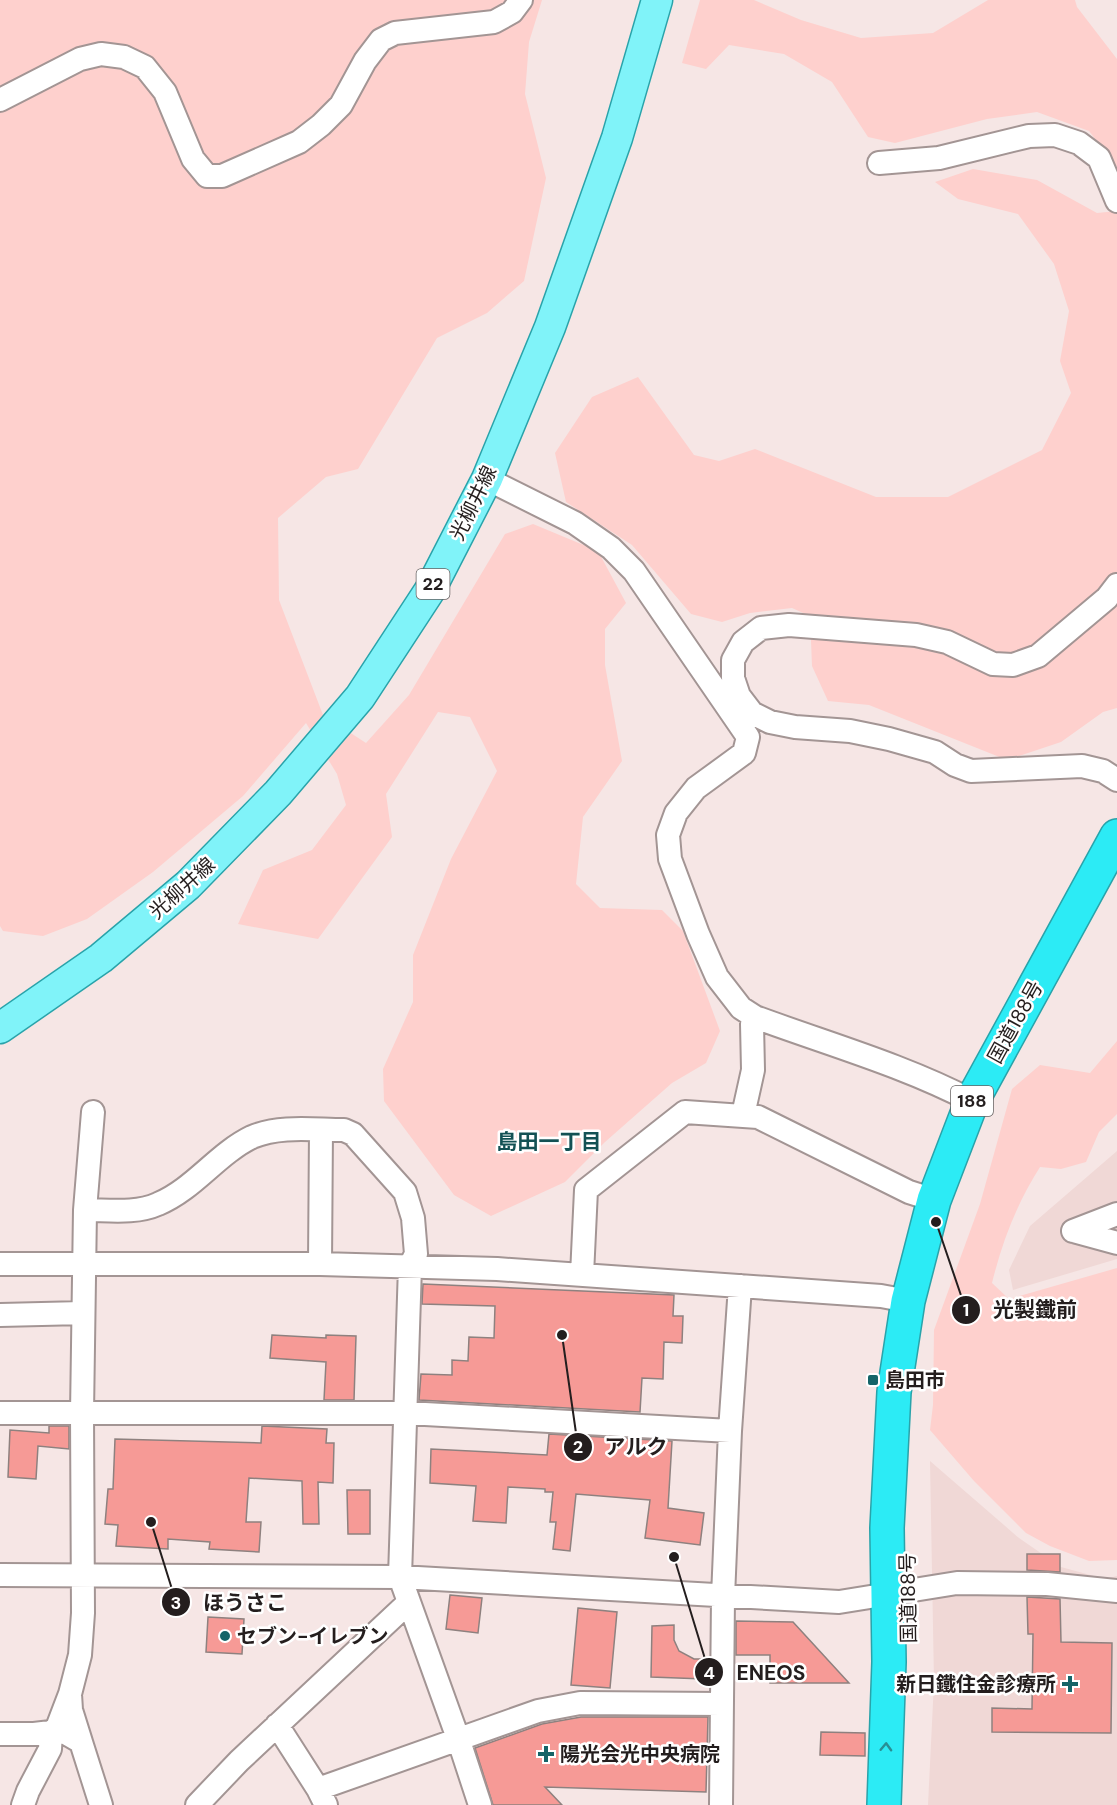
<svg xmlns="http://www.w3.org/2000/svg" width="1117" height="1805" viewBox="0 0 1117 1805" font-family="'DM Sans','Noto Sans JP',sans-serif">
  <rect width="100%" height="100%" fill="#f6e6e5"/>
  <path fill="#f0d8d6" d="M1117 1151V1259L1013 1290 1009 1270 1030 1226Z
    M930 1461 1019 1538 1061 1567 1105 1579 1117 1576V1805H928L934 1682Z"/>
  <path fill="#fed0cd" d="M0 0H542L529 42 525 94 546 178 524 281 487 313 437 338 358 469 326 477 278 518 279 600 323 715 366 743 409 695 505 534 533 524 598 551 626 603 605 629V665L622 761 583 817 576 884 600 908 662 910 683 931 720 1031 706 1063 672 1083 605 1142 565 1182 491 1216 454 1195 384 1101 383 1069 413 1002V955L451 859 497 771 470 717 438 712 386 794 392 837 318 939 238 924 263 870 312 850 346 805 337 774 306 723 243 796 153 872 87 919 43 936 3 931 0 926Z
    M700 0H754L801 20 861 38 933 33 988 0H1075L1077 7 1117 59V167L1089 131 1037 112 987 119 895 143 868 137 832 82 784 54 729 45 706 69 682 63Z
    M973 169 1037 180 1097 213 1117 211V708L1103 712 1061 742 1007 760 869 705 828 701 812 666 810 616 792 608 750 613 722 622 691 614 632 545 566 502 555 453 592 397 638 377 694 455 719 461 755 449 876 497H948L1042 450 1071 393 1060 361 1069 311 1054 264 1018 214 958 199 935 182Z
    M1117 1041V1114L1099 1132 1086 1162 1061 1169 1040 1167C1017 1203 1002 1242 992 1283L1009 1299 1117 1268V1560L1089 1561 1050 1546 1026 1533 974 1481 930 1430 933 1405 934 1330 980 1204 1012 1089 1040 1065 1090 1073Z"/>
  <path fill="#f69a96" stroke="#8e817f" stroke-width="1.5" d="M423 1284 674 1295 673 1316H683L682 1343 664 1342 663 1379 642 1378 640 1412 419 1400 421 1374 452 1375V1360L468 1361 469 1337 494 1338 495 1306 422 1304Z
    M272 1335 326 1338V1335L356 1336 354 1400H324L326 1362 270 1358Z
    M49 1426H69V1449L38 1446 36 1479 8 1477 10 1430 49 1433Z
    M262 1426 327 1429 326 1443H334L333 1483 318 1482 319 1524H303L302 1481 249 1478 246 1522H261L259 1552 209 1549 210 1542 168 1539V1549L116 1546 118 1525 105 1524 108 1489H113L115 1439 261 1443Z
    M549 1434 672 1441 668 1508 704 1513 700 1545 645 1538 650 1500 576 1494 570 1551 553 1549 556 1522H550L553 1492H545V1489L508 1487 506 1523 473 1521 476 1486 430 1483 431 1449 547 1455Z
    M347 1490H370V1534H348Z
    M1027 1554H1060V1572L1027 1570Z
    M450 1595 482 1598 478 1633 446 1629Z
    M1027 1597 1060 1599 1061 1642 1112 1643 1111 1733 992 1732V1708L1032 1709 1033 1634H1028Z
    M578 1608 617 1612 610 1688 571 1685Z
    M208 1617 244 1619 242 1654 206 1652Z
    M736 1621 793 1622 849 1683H770V1655H736Z
    M674 1625V1640L679 1651 694 1659H704V1679L651 1677 652 1626Z
    M581 1717H708L706 1792 545 1787 562 1805H493L475 1748 542 1724Z
    M821 1732 865 1733V1756L820 1755Z"/>
  <g fill="none" stroke-linecap="round" stroke-linejoin="round">
    <defs>
      <path id="minor" d="M0 100 80 59 101 54 124 57 145 67 165 92 193 159 207 176H222L299 142 321 125 341 105 365 61 381 40 395 33 494 22 512 12 521 0
        M879 163 939 158 1029 136 1055 135 1079 143 1099 158 1117 201
        M487 479 575 523 611 548 634 571 748 737 744 753 696 788 676 813 668 835 670 859 698 934 717 977 741 1008 755 1017C828 1044 903 1065 972 1101
        M1117 585 1107 598 1038 656 1013 665 993 664 947 642 916 635 789 625 761 628 743 642 733 660V678L739 696 752 713 770 722 795 727 850 731 889 739 935 752 955 765 971 771 1082 766 1103 771 1117 780
        M743 1115 753 1070 752 1024 755 1017
        M85 1210C108 1210 136 1214 158 1204 194 1189 217 1154 252 1137 280 1125 314 1130 344 1130L353 1134 405 1192 413 1218 416 1254 410 1266 400 1577 459 1741 480 1805
        M1073 1231 1117 1214
        M1073 1231 1117 1243
        M0 1264H320L497 1269 881 1296 908 1301
        M320 1264 321 1130
        M582 1275 586 1190 685 1112 758 1117 909 1192 934 1200
        M0 1315 83 1313
        M0 1413H407L730 1431
        M0 1575 400 1577 839 1602 957 1583 1047 1584 1117 1591
        M277 1725 318 1789 326 1805
        M57 1728 81 1742 71 1710 70 1694
        M0 1734H34L51 1732 57 1728 70 1694 80 1655 83 1613 82 1414 85 1210 93 1112
        M81 1742 101 1805
        M318 1789 538 1711 580 1703 722 1704
        M23 1805 28 1791 50 1749 51 1732
        M197 1805 239 1761 408 1603
        M721 1805 723 1597 730 1431 740 1286"/>
      <path id="major" d="M0 1028 101 958 188 885 278 793 360 697 430 590 487 479 550 327 617 138 657 0"/>
      <path id="highway" d="M884 1805 889 1662 887 1528 894 1392 908 1301 934 1200 972 1101 1117 836"/>
    </defs>
    <use href="#minor" stroke="#a39594" stroke-width="26"/>
    <use href="#major" stroke="#29a3aa" stroke-width="33"/>
    <use href="#highway" stroke="#29a3aa" stroke-width="36"/>
    <use href="#minor" stroke="#fff" stroke-width="22"/>
    <use href="#major" stroke="#80f3f9" stroke-width="30"/>
    <use href="#highway" stroke="#2cebf5" stroke-width="33"/>
  </g>
  <defs><path id="oneway-chevron" d="M-2-3.5L2.5 0L-2 3.5" fill="none" stroke-width="1.6" stroke-linecap="round" stroke-linejoin="round" transform="scale(1.5)"/></defs>
  <use stroke="#288f94" href="#oneway-chevron" transform="translate(886 1747) rotate(-88)"/>
  <g fill="#146468" stroke="#fff" stroke-width="2">
    <rect x="867" y="1374" width="12" height="12" rx="3"/>
    <circle cx="225" cy="1636" r="6"/>
    <path d="M1067 1675h6v6h6v6h-6v6h-6v-6h-6v-6h6z"/>
    <path d="M543 1745h6v6h6v6h-6v6h-6v-6h-6v-6h6z"/>
  </g>
  <g text-anchor="middle" dominant-baseline="central" stroke-width="5" stroke-linejoin="round" paint-order="stroke">
    <g fill="#fff" stroke="#666262" stroke-width="1.5">
      <rect x="416.5" y="569" width="33" height="30" rx="4.5"/>
      <rect x="951" y="1086" width="42" height="30" rx="4.5"/>
    </g>
    <g font-size="18" font-weight="bold" fill="#241e1e">
      <text x="433" y="584">22</text>
      <text x="972" y="1101">188</text>
    </g>
    <g font-size="20" fill="#241e1e" stroke="#fff">
      <text transform="translate(473 503) rotate(-64)">光柳井線</text>
      <text transform="translate(182 888) rotate(-42)">光柳井線</text>
      <text transform="translate(1015 1022) rotate(-61)">国道188号</text>
      <text transform="translate(908 1598) rotate(-91)">国道188号</text>
    </g>
    <g font-size="20" font-weight="bold" fill="#241e1e" stroke="#fff" text-anchor="start">
      <text x="885" y="1380">島田市</text>
      <text x="237" y="1636">セブン-イレブン</text>
      <text x="1056" y="1684" text-anchor="end">新日鐵住金診療所</text>
      <text x="560" y="1754">陽光会光中央病院</text>
    </g>
    <g font-size="21" font-weight="bold" fill="#135154" stroke="#fff">
      <text x="549" y="1142">島田一丁目</text>
    </g>
  </g>
  <path fill="none" stroke="#241e1e" stroke-width="2" d="M936 1222L966 1310M562 1335L578 1447M151 1522L176 1602M674 1557L709 1672"/>
  <g fill="#241e1e" stroke="#fff" stroke-width="2">
    <circle cx="936" cy="1222" r="6"/>
    <circle cx="562" cy="1335" r="6"/>
    <circle cx="151" cy="1522" r="6"/>
    <circle cx="674" cy="1557" r="6"/>
    <circle cx="966" cy="1310" r="15"/>
    <circle cx="578" cy="1447" r="15"/>
    <circle cx="176" cy="1602" r="15"/>
    <circle cx="709" cy="1672" r="15"/>
  </g>
  <g font-size="18" text-anchor="middle" font-weight="bold" fill="#fff">
    <text x="966" y="1316">1</text>
    <text x="578" y="1453">2</text>
    <text x="176" y="1609">3</text>
    <text x="709" y="1679">4</text>
  </g>
  <g font-size="21" text-anchor="middle" font-weight="bold" fill="#241e1e" stroke="#fff" stroke-width="5" stroke-linejoin="round" paint-order="stroke">
    <text x="1035" y="1317">光製鐵前</text>
    <text x="636" y="1454">アルク</text>
    <text x="245" y="1610">ほうさこ</text>
    <text x="771" y="1680">ENEOS</text>
  </g>
</svg>
